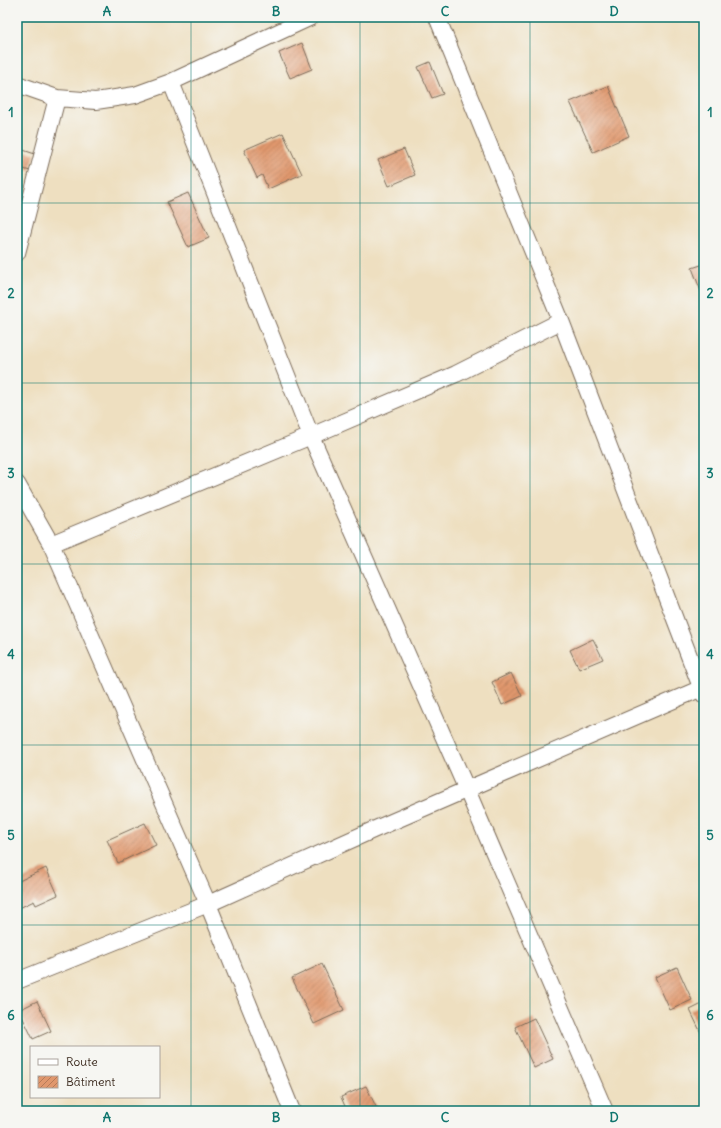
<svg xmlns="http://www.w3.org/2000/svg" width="721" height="1128" viewBox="0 0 721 1128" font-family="Delius,sans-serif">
  <defs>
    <pattern id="building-hatch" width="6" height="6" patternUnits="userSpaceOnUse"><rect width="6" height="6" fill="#e0976d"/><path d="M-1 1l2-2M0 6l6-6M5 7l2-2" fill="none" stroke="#b77b59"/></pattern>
  </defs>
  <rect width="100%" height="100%" fill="#f6f6f2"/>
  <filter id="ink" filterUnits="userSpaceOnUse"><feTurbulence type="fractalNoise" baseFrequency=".025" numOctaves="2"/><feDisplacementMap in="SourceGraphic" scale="8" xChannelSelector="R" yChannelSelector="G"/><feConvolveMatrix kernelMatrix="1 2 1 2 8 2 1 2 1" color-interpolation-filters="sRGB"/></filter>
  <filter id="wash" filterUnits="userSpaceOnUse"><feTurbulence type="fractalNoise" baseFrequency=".012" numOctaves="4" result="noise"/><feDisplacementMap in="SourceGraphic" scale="16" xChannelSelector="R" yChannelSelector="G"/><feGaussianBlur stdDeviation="0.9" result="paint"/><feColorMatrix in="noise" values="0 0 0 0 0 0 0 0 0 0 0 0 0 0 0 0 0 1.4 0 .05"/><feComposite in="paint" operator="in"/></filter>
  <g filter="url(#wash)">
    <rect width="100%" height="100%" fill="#eedfc0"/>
    <g id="blocks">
      <path fill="url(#building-hatch)" d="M302 43 312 69 290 78 279 53Z
        M430 62 443 94 432 98 418 67Z
        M608 86 629 136 593 152 570 102Z
        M283 133 302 174 268 189 262 175 257 178 244 150Z
        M17 148 35 154 30 171 17 167Z
        M404 149 415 175 389 186 378 160Z
        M188 193 209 238 188 247 167 202Z
        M704 264V299L692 268Z
        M593 639 603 659 579 669 570 650Z
        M511 673 522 696 502 705 492 682Z
        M145 823 156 845 118 863 107 840Z
        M46 868 58 895 36 905 34 901 17 909V882Z
        M322 964 344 1010 314 1024 292 978Z
        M677 967 692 1000 670 1010 655 977Z
        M37 1001 51 1031 33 1039 19 1010Z
        M704 1003V1035H702L690 1010Z
        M534 1018 553 1059 534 1068 515 1027Z
        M366 1086 378 1111H347L341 1097Z"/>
    </g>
  </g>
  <g filter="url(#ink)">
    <use href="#blocks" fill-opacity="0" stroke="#7a6957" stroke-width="1"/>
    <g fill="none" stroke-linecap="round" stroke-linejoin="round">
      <defs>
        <path id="street" d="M437 17 561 321 704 695
          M171 82 311 436 467 790 605 1111
          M17 84 57 98 96 101 135 95 171 82 311 17
          M17 253 57 98
          M17 484 51 544 208 904 292 1111
          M51 544 311 436 456 374 561 321
          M17 981 208 904 373 830 704 687"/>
      </defs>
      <use href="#street" stroke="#7a6957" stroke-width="18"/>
      <use href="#street" stroke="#fff" stroke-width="16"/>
    </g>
  </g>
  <path fill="none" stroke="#0f766e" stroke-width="1" stroke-opacity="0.55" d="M191 17V1111M360 17V1111M530 17V1111M17 203H704M17 383H704M17 564H704M17 745H704M17 925H704"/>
  <rect width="721" height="1128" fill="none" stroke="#f6f6f2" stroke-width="44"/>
  <rect x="30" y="1046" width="130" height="52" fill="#f6f6f2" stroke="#aba49d"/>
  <rect x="38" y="1059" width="20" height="6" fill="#ffffff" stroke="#aba49d"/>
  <text x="66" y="1066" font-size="12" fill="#3b2a1e">Route</text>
  <rect x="38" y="1076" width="20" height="12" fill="url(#building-hatch)" stroke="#aba49d"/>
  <text x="66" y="1086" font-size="12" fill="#3b2a1e">Bâtiment</text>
  <rect x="22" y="22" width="677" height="1084" fill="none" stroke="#0f766e" stroke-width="1.5"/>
  <g font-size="13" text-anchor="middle" font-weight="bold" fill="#0f766e">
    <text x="107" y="16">A</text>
    <text x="276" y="16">B</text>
    <text x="445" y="16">C</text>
    <text x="614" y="16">D</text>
    <text x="11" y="117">1</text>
    <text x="710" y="117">1</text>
    <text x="11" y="298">2</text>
    <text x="710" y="298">2</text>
    <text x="11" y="478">3</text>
    <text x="710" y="478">3</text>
    <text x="11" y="659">4</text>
    <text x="710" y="659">4</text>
    <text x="11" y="840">5</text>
    <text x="710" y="840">5</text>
    <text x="11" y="1020">6</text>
    <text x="710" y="1020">6</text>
    <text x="107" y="1122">A</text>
    <text x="276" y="1122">B</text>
    <text x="445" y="1122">C</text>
    <text x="614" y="1122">D</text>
  </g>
</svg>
